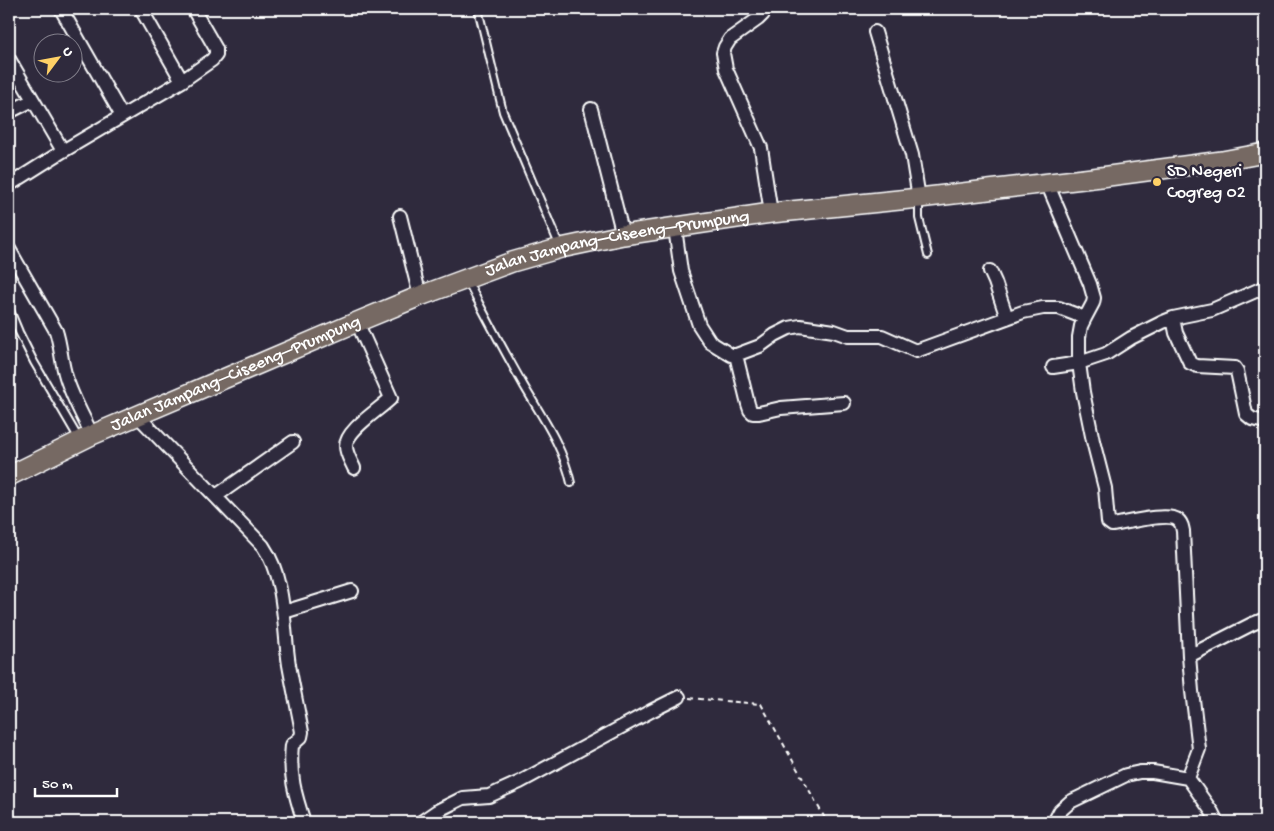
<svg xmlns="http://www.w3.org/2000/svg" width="1274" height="831" viewBox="0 0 1274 831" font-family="'Gochi Hand',sans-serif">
  <rect width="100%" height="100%" fill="#2f2a3d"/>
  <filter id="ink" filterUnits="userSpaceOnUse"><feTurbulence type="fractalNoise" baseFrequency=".02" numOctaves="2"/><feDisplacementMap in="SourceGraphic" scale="10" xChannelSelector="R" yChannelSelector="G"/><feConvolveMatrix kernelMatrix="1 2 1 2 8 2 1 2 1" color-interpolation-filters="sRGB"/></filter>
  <g filter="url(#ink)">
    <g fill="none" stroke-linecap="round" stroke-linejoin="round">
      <defs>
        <path id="service" d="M478 9 503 112 560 247
          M919 200V218L928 255
          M467 280C485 315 504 351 524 386 542 417 563 446 571 483
          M9 308 19 332 34 362 79 439"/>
        <path id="minor" d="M61 9 122 116
          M141 9 182 81
          M764 9 763 14 758 19 730 39 725 47 723 53 726 69 761 148 771 213
          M875 32 912 155 919 198
          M9 59 63 151
          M591 109 623 235
          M9 112 33 100
          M1047 183 1090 284 1094 298 1093 303 1085 318 1081 326 1079 337V363L1083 392 1093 441 1105 488 1108 522 1112 525C1125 523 1169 512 1178 520 1182 523 1182 527 1183 531L1189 656 1192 691 1199 749 1188 778 1212 812 1217 822
          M9 185 63 151 182 81 212 60 216 55V49L193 9
          M400 216 420 296
          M675 228 681 271 699 325 710 342 731 355H736L760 346 775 335 789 328 800 326 834 331 848 336H882L916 351 1023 312 1043 308H1059L1085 318
          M9 249 56 331C61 346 61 362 66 377 72 397 83 416 92 435
          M990 271 995 282 1007 318
          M1173 318 1176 333 1190 363 1197 366 1235 368 1237 371 1246 414 1252 419 1265 422
          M736 355 748 404 750 410 753 413H759L781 408 844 403
          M1053 367 1079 363 1106 354 1131 338 1163 322 1173 318 1212 310 1265 287
          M137 415 263 546C286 580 283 626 289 665 293 687 298 710 302 732L301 737 292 745C289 774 295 795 304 822
          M354 468C351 461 346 454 346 446 346 430 379 410 391 398L357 322
          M216 496 293 442
          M284 612 352 591
          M1189 656 1252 624 1265 619
          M421 822 437 811 463 798 489 796 520 782 651 711 679 697
          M1054 822 1060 811 1070 802 1126 775 1140 772H1153L1188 778"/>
        <g id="primary">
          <path id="s1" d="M9 476 92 435 357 322 420 296 512 262 561 248 623 235 771 213 919 198 1101 177 1222 161 1265 153"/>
        </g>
      </defs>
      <use href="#service" stroke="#fff" stroke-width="10"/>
      <use href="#minor" stroke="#fff" stroke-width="16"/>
      <use href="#primary" stroke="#fff" stroke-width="22"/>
      <path stroke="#fff" stroke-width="2" stroke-dasharray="5 4" stroke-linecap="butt" d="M689 698 761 704 827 822"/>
      <use href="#service" stroke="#2f2a3d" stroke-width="6"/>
      <use href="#minor" stroke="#2f2a3d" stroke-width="12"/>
      <use href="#primary" stroke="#766964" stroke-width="19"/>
    </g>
  </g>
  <circle fill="#ffd166" stroke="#2f2a3d" stroke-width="2" cx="1157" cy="182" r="5"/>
  <g text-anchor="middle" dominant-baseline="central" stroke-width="5" stroke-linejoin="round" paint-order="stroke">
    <g font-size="18" fill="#fff" stroke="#2f2a3d" text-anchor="start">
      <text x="1167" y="172">SD Negeri<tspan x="1167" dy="21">Cogreg 02</tspan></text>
    </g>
    <g font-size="18" fill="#fff" stroke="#2f2a3d">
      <text stroke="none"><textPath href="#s1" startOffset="654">Jalan Jampang–Ciseeng–Prumpung</textPath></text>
      <text stroke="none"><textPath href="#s1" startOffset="249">Jalan Jampang–Ciseeng–Prumpung</textPath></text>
    </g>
  </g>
  <rect width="1274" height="831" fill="none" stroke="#2f2a3d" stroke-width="30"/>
  <rect x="15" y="15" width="1244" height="801" fill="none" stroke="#fff" stroke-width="2" filter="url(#ink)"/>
  <g transform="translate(58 58) rotate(58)"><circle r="24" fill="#2f2a3d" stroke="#827f8b"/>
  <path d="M0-4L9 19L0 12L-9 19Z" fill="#ffd166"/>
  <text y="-8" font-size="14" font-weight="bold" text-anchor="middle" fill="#ffffff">U</text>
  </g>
  <path d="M35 788v8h82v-8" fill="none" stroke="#ffffff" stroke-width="2.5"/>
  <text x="42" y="788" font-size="15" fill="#ffffff" stroke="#2f2a3d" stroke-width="4" paint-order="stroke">50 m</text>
</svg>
